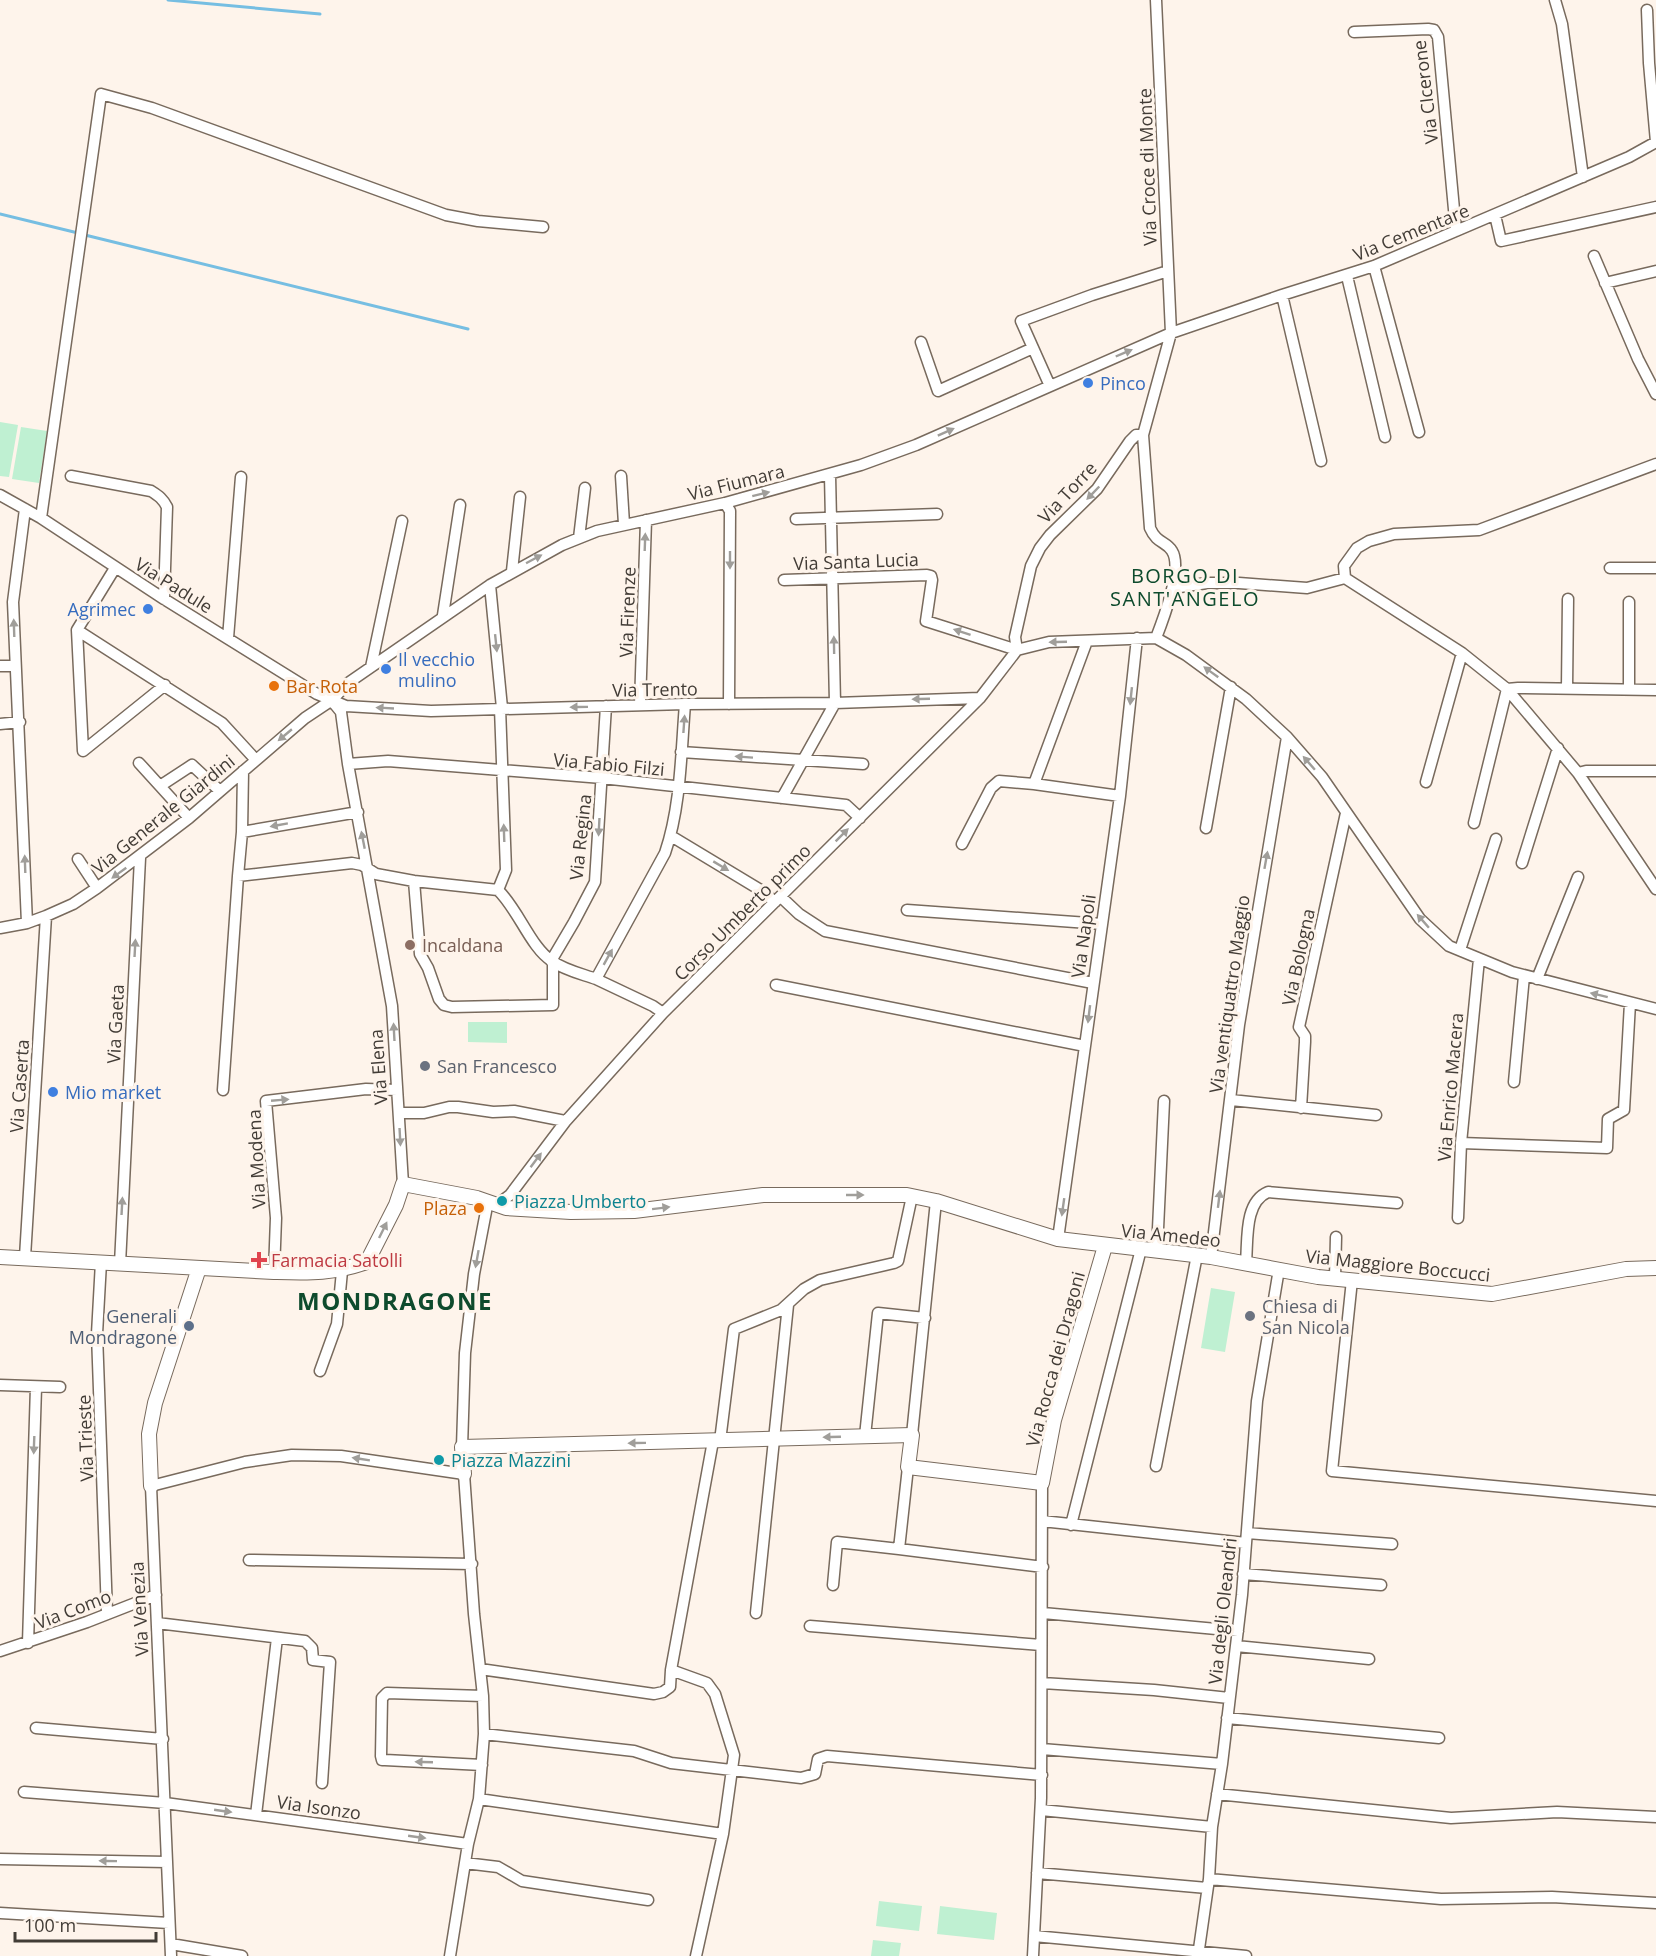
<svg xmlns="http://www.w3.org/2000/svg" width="1656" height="1956" viewBox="0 0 1656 1956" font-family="'Open Sans',sans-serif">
  <rect width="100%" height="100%" fill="#fef4eb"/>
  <path fill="#bff0d2" d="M0 422 18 425 9 477 0 476Z
    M21 427 47 431 39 483 12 479Z
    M468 1022H507V1043L468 1042Z
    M1211 1288 1235 1292 1225 1352 1201 1348Z
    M879 1901 922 1906 919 1931 876 1926Z
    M940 1906 997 1913 994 1940 937 1934Z
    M873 1940 901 1943 899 1956H871Z"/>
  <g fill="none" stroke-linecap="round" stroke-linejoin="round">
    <path stroke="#76bee2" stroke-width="3" d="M168 0 320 14
      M0 214 78 233
      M85 235 468 329"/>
    <defs>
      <path id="minor" d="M1156 0 1171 333 1143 435 1150 528C1157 544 1166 541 1172 551 1183 568 1163 620 1156 638
        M1555 0 1562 24 1583 177
        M1647 10 1649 63 1656 142
        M1354 32 1428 29 1434 30 1438 37 1456 231
        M1495 215 1501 241 1656 207
        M1594 256 1638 359 1656 394
        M1374 266 1419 432
        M1347 276 1385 437
        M1605 283 1656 271
        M1282 295 1321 461
        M921 342 938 391 1033 348
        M1050 386 1021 321 1092 295 1168 271
        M71 476 151 491C159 496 163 499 167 507L164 599
        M621 476 624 524
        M0 495 41 518 164 599 317 694 346 706 431 711 685 704 835 703 980 698
        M725 503 730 511 729 704
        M25 509 13 602 27 923
        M41 518 101 94 152 108 446 215 478 221 543 227
        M796 519 937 514
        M579 538 585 488
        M115 568 77 630 222 723 256 760
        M1610 568H1656
        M512 571 520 497
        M1345 578 1462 653 1507 689 1578 773 1656 889
        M784 580 927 575 931 576 932 580 926 621 1017 650
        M490 585 502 708
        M1173 588 1207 583H1239L1307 588 1345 578 1344 566 1357 548 1369 541 1394 534 1479 530 1656 464
        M1629 602V689
        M443 615 460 505
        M77 630 83 751 165 685
        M228 638 241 477
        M1087 641 1034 784 1120 796
        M1017 650 1049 642 1156 638 1186 655 1246 699 1287 737 1322 777 1420 919 1449 946 1512 972 1656 1009
        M1017 650 1015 637 1031 566 1040 548 1050 535 1097 489 1130 441 1136 435H1143
        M0 666H15
        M371 667 402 521
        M1567 688 1568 599
        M332 701 341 712 348 764 392 1006 403 1184
        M640 705 646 520
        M0 724 20 722
        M681 752 863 764
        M139 763 189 818
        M348 764 388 761 602 778 846 805 860 818
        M243 771 242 832 238 876 352 863 362 865 376 874 414 881 498 890C518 909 531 948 552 961 564 970 582 974 596 979
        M1578 773 1586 771H1656
        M1426 782 1462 653
        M160 786 192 765 220 791
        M782 798 835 703 830 475
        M1474 823 1507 689 1518 688 1656 690
        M1206 828 1231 687
        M242 832 358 812
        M671 836 762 891 775 902
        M962 844 991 788 999 781 1034 784
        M78 859 97 888
        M1522 863 1558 748
        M414 881 420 954 428 968 439 999 444 1005 452 1007 553 1005V962
        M498 890 506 870 500 708
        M781 897 799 914 825 931 1093 983
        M907 910 1102 924
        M0 928 27 923 46 916 73 904 97 888 189 818 305 718 332 700 348 683 490 585 562 545 597 531 725 503 861 465 916 445 1171 333 1282 295 1374 266 1629 157 1656 142
        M1460 950 1496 839
        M551 961 574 922 595 882 606 706
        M1537 979 1578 877
        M776 985 1085 1046
        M663 1013 653 1006 596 979 665 853C681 806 681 753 685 704
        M1514 1082 1524 976
        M223 1090 238 876
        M1231 1100 1376 1115
        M1301 1108 1305 1042V1036L1299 1027 1346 813
        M399 1113H424L449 1107H458L493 1112 514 1111 565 1121
        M1461 1143 1607 1148 1608 1119 1624 1110 1630 1003
        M498 1204 510 1195 565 1122 663 1013 980 698 1017 650
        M1458 1218 1461 1143 1479 959
        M1058 1239 1120 796 1137 638
        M1157 1250 1164 1101
        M25 1257 46 916
        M1211 1257 1239 1025 1287 737
        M101 1262 97 1334 107 1613
        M1246 1262C1248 1240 1244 1202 1268 1192L1397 1203
        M120 1264 140 858
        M274 1272 276 1218 266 1101 366 1089 397 1090
        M1335 1278 1336 1237
        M1352 1280 1332 1471 1656 1501
        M320 1371 337 1324 342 1271
        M0 1385 60 1387
        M912 1435 936 1201
        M865 1436 878 1313 925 1318
        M720 1441 734 1329 781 1310 804 1289 820 1280 894 1263 898 1261 912 1196
        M462 1447 465 1353 474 1274 488 1201
        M1156 1466 1197 1255
        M908 1467 899 1549 1043 1567
        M1042 1521 1246 1543
        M1071 1525 1141 1249
        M1247 1533 1392 1544
        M249 1560 472 1564
        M1243 1574 1381 1585
        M833 1585 837 1542 899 1549
        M756 1613 788 1305
        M1043 1613 1238 1631
        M157 1623 305 1641 312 1648 313 1660 330 1662 322 1783
        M810 1626 1041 1645
        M28 1643 36 1387
        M1236 1646 1369 1659
        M0 1651 87 1622 156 1595
        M480 1669 654 1694 663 1692 670 1687 671 1670 713 1441
        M671 1670 707 1683 715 1694 734 1755 723 1834 696 1956
        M1042 1683 1154 1690 1229 1698
        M1227 1718 1439 1738
        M36 1728 163 1739
        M484 1734 634 1751 671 1763 801 1778 815 1774 818 1759 827 1756 1042 1775
        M1042 1749 1222 1764
        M482 1765 385 1760H382L381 1756 382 1698 387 1693 483 1696
        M24 1792 165 1803 468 1844
        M1217 1794 1451 1818 1557 1812 1656 1817
        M479 1799 723 1834
        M1041 1810 1212 1827
        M256 1815 277 1638
        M0 1859 167 1862
        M465 1863 498 1867 522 1881 648 1900
        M1037 1873 1207 1888
        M1209 1879 1441 1899 1552 1897 1656 1903
        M0 1913 169 1923
        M1034 1936 1246 1956
        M171 1944 242 1956
        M171 1956 151 1486 245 1462 292 1455 341 1456 464 1474 474 1614 483 1696 484 1734 479 1799 468 1844 450 1956
        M1033 1956 1041 1798 1042 1483
        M1198 1956 1209 1879 1212 1827 1222 1764 1242 1595 1257 1401 1279 1269"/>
      <path id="tertiary" d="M0 1257 274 1272C310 1273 332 1274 367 1262L396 1205 403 1184 477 1198 506 1208 571 1212 634 1211 763 1195H907L936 1201 1058 1239 1211 1257 1318 1277 1492 1294 1626 1269 1656 1268
        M464 1474 462 1447 912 1435 908 1467 1042 1483 1054 1420 1105 1246
        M151 1486 149 1434 155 1403 199 1268"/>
    </defs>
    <use href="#minor" stroke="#786a5d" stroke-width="13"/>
    <use href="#tertiary" stroke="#786a5d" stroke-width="16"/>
    <use href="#minor" stroke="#fff" stroke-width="10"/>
    <use href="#tertiary" stroke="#fff" stroke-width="14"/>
  </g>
  <defs><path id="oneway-solid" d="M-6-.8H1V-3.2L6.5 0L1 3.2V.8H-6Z" transform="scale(1.5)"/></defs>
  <g fill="#a09e9a">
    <use href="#oneway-solid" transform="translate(1124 353) rotate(-23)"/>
    <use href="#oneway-solid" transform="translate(946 432) rotate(-24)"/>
    <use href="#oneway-solid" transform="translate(1093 493) rotate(134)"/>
    <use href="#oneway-solid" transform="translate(761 494) rotate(-14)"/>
    <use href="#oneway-solid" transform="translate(645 542) rotate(-88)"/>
    <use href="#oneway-solid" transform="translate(534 559) rotate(-28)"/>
    <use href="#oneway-solid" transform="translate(730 560) rotate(90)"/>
    <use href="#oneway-solid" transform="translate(14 628) rotate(-92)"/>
    <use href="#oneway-solid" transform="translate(962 632) rotate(-162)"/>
    <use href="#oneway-solid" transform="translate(1058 642) rotate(178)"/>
    <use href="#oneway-solid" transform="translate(496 643) rotate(84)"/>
    <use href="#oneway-solid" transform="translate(834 645) rotate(-91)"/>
    <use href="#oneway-solid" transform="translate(1211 672) rotate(-144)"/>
    <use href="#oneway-solid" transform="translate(1131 696) rotate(96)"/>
    <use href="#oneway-solid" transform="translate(921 699) rotate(178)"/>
    <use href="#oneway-solid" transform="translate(579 707) rotate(179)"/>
    <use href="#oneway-solid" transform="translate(385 708) rotate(-177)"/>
    <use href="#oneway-solid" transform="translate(684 724) rotate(-86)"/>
    <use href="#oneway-solid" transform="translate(285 735) rotate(140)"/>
    <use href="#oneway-solid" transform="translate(744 757) rotate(-176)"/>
    <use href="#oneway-solid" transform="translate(1309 763) rotate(-131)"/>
    <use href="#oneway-solid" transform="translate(279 825) rotate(170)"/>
    <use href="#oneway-solid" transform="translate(599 827) rotate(93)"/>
    <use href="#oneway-solid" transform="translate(504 833) rotate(-92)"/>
    <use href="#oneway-solid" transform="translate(842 835) rotate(-45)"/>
    <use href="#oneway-solid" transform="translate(363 840) rotate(-101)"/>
    <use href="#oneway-solid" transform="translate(1266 860) rotate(-80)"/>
    <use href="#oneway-solid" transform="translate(25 864) rotate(-92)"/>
    <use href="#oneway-solid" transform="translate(721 866) rotate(31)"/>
    <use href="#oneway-solid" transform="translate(119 873) rotate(144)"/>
    <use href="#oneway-solid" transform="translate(1423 921) rotate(-131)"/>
    <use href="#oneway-solid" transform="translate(135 948) rotate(-87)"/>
    <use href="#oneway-solid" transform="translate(608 957) rotate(-61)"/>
    <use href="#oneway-solid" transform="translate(1599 995) rotate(-166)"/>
    <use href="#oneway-solid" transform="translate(1089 1014) rotate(97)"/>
    <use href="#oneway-solid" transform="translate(394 1032) rotate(-93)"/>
    <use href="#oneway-solid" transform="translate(280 1100) rotate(-5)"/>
    <use href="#oneway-solid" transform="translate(400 1137) rotate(87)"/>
    <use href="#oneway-solid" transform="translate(536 1160) rotate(-53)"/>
    <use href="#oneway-solid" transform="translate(855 1195)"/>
    <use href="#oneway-solid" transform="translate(1219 1199) rotate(-83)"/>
    <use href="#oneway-solid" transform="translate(122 1206) rotate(-87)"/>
    <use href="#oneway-solid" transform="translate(1063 1207) rotate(98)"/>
    <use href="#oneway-solid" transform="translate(661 1208) rotate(-7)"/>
    <use href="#oneway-solid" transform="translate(383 1230) rotate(-64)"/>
    <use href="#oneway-solid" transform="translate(477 1259) rotate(100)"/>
    <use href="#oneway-solid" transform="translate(832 1437) rotate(178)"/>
    <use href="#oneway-solid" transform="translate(637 1443) rotate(179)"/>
    <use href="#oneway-solid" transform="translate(34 1445) rotate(92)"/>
    <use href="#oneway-solid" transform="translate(361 1459) rotate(-171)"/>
    <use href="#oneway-solid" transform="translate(424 1762) rotate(-178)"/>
    <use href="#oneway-solid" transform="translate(223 1811) rotate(8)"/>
    <use href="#oneway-solid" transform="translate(417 1837) rotate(8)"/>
    <use href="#oneway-solid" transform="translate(108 1861) rotate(-179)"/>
  </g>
  <g fill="#3f7fe0" stroke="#fef4eb" stroke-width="2">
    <circle cx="1088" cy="383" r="6"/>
    <circle cx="148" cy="609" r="6"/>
    <circle cx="386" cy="669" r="6"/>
    <circle cx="53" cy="1092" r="6"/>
  </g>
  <g fill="#e8710a" stroke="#fef4eb" stroke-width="2">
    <circle cx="274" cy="686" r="6"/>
    <circle cx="479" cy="1208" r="6"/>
  </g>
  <circle fill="#8d6e63" stroke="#fef4eb" stroke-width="2" cx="410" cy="945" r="6"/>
  <g fill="#6b7280" stroke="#fef4eb" stroke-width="2">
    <circle cx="425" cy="1066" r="6"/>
    <circle cx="1250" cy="1316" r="6"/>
  </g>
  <g fill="#0f9aa8" stroke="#fef4eb" stroke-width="2">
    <circle cx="502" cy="1201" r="6"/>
    <circle cx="439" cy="1460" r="6"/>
  </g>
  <path fill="#e0444e" stroke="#fef4eb" stroke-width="2" d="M256 1251h6v6h6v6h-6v6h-6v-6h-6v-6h6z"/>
  <circle fill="#5c6f8a" stroke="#fef4eb" stroke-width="2" cx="189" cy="1326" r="6"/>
  <g text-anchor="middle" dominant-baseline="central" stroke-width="6" stroke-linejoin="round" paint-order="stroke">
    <g font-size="18" fill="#423c36" stroke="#fef4eb">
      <text transform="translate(1425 92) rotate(-97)">Via CIcerone</text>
      <text transform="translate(1147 167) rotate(-92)">Via Croce di Monte</text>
      <text transform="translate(1411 232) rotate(-22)">Via Cementare</text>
      <text transform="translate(736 482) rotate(-14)">Via Fiumara</text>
      <text transform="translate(1067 492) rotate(-47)">Via Torre</text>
      <text transform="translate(856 561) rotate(-2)">Via Santa Lucia</text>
      <text transform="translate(174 585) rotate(32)">Via Padule</text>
      <text transform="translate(627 612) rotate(-88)">Via Firenze</text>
      <text transform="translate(655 689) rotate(-1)">Via Trento</text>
      <text transform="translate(609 764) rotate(5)">Via Fabio Filzi</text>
      <text transform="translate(163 814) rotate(-39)">Via Generale Giardini</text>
      <text transform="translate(580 837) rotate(-84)">Via Regina</text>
      <text transform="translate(742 912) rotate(-45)">Corso Umberto primo</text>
      <text transform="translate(1083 936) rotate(-82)">Via Napoli</text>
      <text transform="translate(1298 957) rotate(-78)">Via Bologna</text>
      <text transform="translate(1229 994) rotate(-82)">Via ventiquattro Maggio</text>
      <text transform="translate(115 1024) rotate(-87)">Via Gaeta</text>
      <text transform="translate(378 1067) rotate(-94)">Via Elena</text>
      <text transform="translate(19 1086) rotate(-86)">Via Caserta</text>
      <text transform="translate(1450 1087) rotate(-85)">Via Enrico Macera</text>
      <text transform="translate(256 1159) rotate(-93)">Via Modena</text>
      <text transform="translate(1171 1235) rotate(6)">Via Amedeo</text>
      <text transform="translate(1398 1265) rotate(6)">Via Maggiore Boccucci</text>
      <text transform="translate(1055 1359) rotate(-75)">Via Rocca dei Dragoni</text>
      <text transform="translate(85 1438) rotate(-92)">Via Trieste</text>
      <text transform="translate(73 1609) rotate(-21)">Via Como</text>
      <text transform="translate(139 1609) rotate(-93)">Via Venezia</text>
      <text transform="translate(1222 1611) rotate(-84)">Via degli Oleandri</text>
      <text transform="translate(319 1807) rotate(8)">Via Isonzo</text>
    </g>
    <g font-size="18" fill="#366cbe" stroke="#fef4eb" text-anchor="start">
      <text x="1100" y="383">Pinco</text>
      <text x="136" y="609" text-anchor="end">Agrimec</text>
      <text x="398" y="659">Il vecchio<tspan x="398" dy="21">mulino</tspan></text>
      <text x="65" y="1092">Mio market</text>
    </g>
    <g font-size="18" fill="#c56008" stroke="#fef4eb" text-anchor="start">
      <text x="286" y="686">Bar Rota</text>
      <text x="467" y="1208" text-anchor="end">Plaza</text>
    </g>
    <g font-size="18" fill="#785e54" stroke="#fef4eb" text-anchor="start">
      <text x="422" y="945">Incaldana</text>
    </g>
    <g font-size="18" fill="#5b616d" stroke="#fef4eb" text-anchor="start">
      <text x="437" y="1066">San Francesco</text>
      <text x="1262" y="1306">Chiesa di<tspan x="1262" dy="21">San Nicola</tspan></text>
    </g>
    <g font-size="18" fill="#0d838f" stroke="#fef4eb" text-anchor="start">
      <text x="514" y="1201">Piazza Umberto</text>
      <text x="451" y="1460">Piazza Mazzini</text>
    </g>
    <g font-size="18" fill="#be3a42" stroke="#fef4eb" text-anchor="start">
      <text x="271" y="1260">Farmacia Satolli</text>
    </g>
    <g font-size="18" fill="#4e5e75" stroke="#fef4eb" text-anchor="end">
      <text x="177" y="1316">Generali<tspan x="177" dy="21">Mondragone</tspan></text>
    </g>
    <g font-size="20" letter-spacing="1.5" fill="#0e4b2d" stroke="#fef4eb">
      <text x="1185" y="575">BORGO DI<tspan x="1185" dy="23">SANT'ANGELO</tspan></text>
    </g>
    <g font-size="24" font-weight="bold" letter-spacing="1.5" fill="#0e4b2d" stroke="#fef4eb">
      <text x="395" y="1300">MONDRAGONE</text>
    </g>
  </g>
  <path d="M15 1932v9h141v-9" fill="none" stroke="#423c36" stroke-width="3"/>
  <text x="24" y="1932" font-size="18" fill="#423c36" stroke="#fef4eb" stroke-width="4.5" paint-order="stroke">100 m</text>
</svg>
